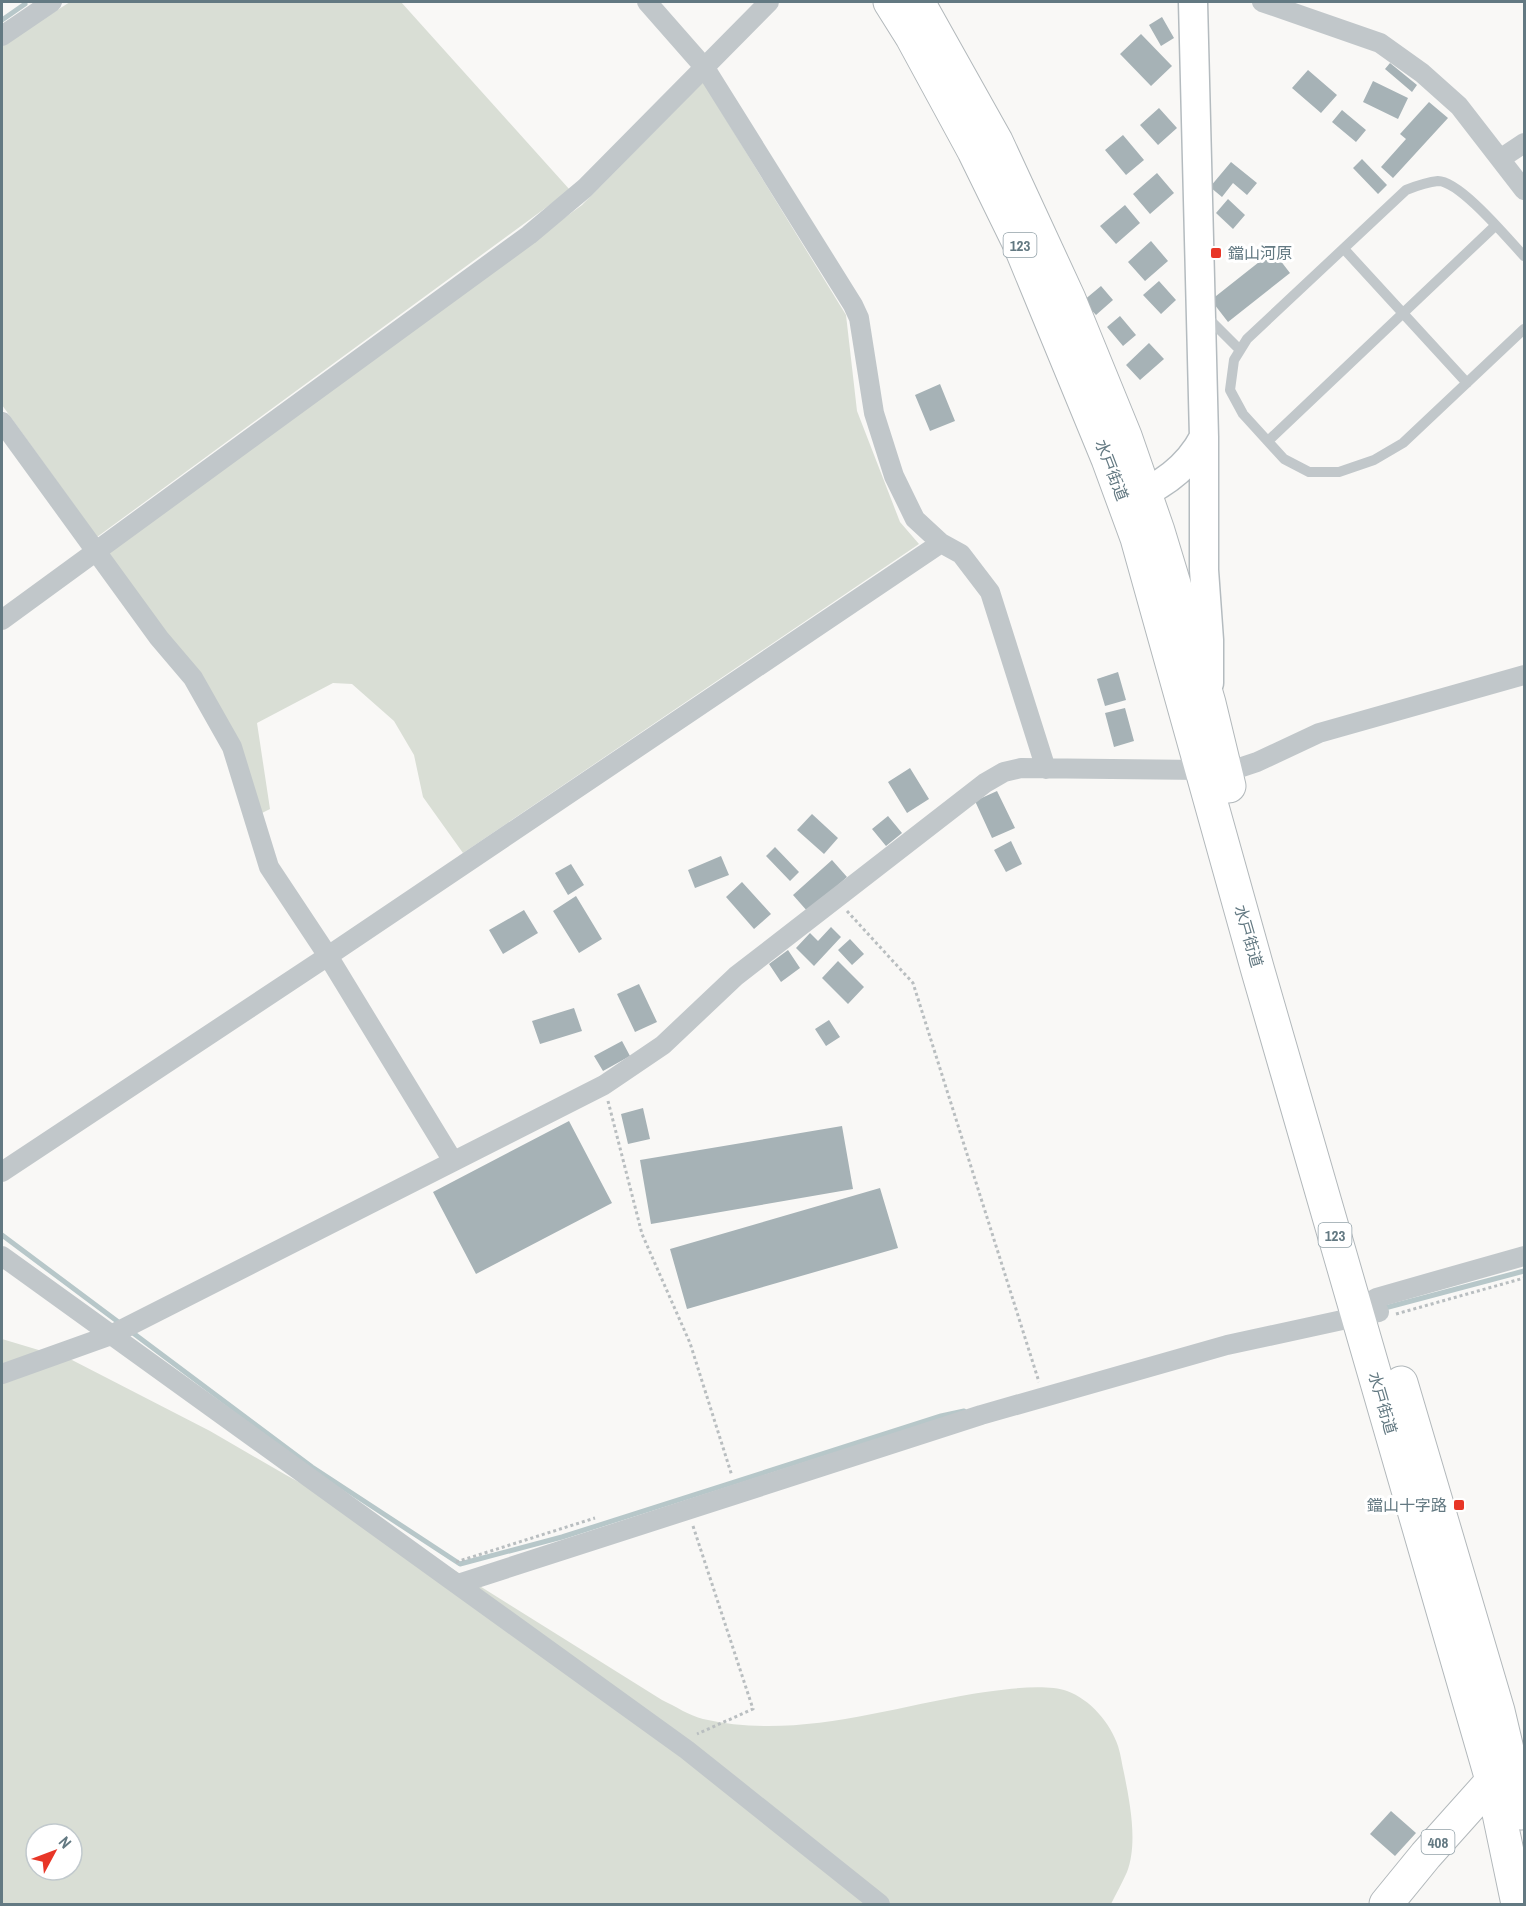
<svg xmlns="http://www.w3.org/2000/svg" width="1526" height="1906" viewBox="0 0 1526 1906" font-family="'Archivo Narrow','Noto Sans JP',sans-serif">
  <rect width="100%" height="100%" fill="#f9f8f6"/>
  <path fill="#d9ded5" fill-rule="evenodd" d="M70 2H401L570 190 97 537 2 405V45Z
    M703 82 846 315 857 411 900 522 919 544 463 853 423 797 414 755 394 721 352 684 333 683 257 723 270 809 258 815 172 643 108 552 582 205Z
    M2 1339 72 1360 210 1431 286 1475 427 1553 662 1700C675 1706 690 1716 703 1719 794 1740 884 1709 972 1694 997 1690 1044 1683 1067 1691 1090 1699 1111 1724 1118 1746 1121 1755 1122 1765 1124 1773 1130 1803 1138 1843 1127 1872 1122 1883 1116 1894 1111 1904H2ZM36 1834H72V1870H36Z"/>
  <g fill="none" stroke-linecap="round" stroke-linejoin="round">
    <path stroke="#b7c7c9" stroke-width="5" d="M2 20 25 4
      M2 1235 121 1324
      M1381 1309 1524 1271
      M129 1330 312 1467 460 1564 562 1537 941 1416 964 1411"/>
  </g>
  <path fill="#a6b2b6" d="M1162 17 1174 38 1161 46 1149 25Z
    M1141 34 1172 66 1151 86 1120 54Z
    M1390 63 1417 85 1412 92 1385 69Z
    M1308 70 1337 95 1321 113 1292 88Z
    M1373 81 1408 98 1398 119 1363 102Z
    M1429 102 1448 118 1393 178 1381 167 1406 139 1400 134Z
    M1159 108 1177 128 1158 145 1140 125Z
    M1342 110 1366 130 1356 142 1332 122Z
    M1123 135 1144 160 1126 175 1105 150Z
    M1362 159 1387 185 1378 194 1353 168Z
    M1231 162 1257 183 1247 195 1233 183 1222 197 1210 187Z
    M1157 173 1174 193 1150 214 1133 194Z
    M1228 199 1245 215 1233 229 1216 213Z
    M1125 205 1140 223 1116 244 1100 226Z
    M1151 241 1168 261 1145 281 1128 262Z
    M1273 251 1290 273 1228 322 1211 300Z
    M1159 281 1176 300 1161 314 1143 295Z
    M1101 286 1113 300 1096 315 1083 301Z
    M1120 316 1136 335 1123 346 1107 327Z
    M1149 343 1164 359 1140 380 1126 365Z
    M940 384 955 421 930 431 915 395Z
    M1118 672 1126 700 1105 706 1097 679Z
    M1125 708 1134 741 1114 747 1105 713Z
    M910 768 929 799 907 813 888 782Z
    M997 791 1015 828 992 838 975 801Z
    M812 814 838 838 824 854 797 830Z
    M888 816 902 833 886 846 872 829Z
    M1011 841 1022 864 1006 872 994 850Z
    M775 847 799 872 790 881 766 856Z
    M721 856 729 875 695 888 688 870Z
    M832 860 847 877 808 912 793 895Z
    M571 864 584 885 568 895 555 873Z
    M742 882 771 914 754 929 726 897Z
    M576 896 602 939 579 953 553 911Z
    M524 910 538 933 503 954 489 930Z
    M831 927 841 937 814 966 796 948 810 933 818 941Z
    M850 939 864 954 852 965 838 950Z
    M788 950 800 968 781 982 769 964Z
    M838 961 864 987 848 1004 822 978Z
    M639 984 657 1022 635 1032 617 994Z
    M574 1008 582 1031 540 1044 532 1021Z
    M829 1020 840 1037 826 1046 815 1029Z
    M622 1041 630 1056 603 1071 594 1056Z
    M643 1108 650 1139 628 1144 621 1114Z
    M569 1121 612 1203 476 1274 433 1192Z
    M842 1126 853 1189 651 1224 640 1160Z
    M880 1188 898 1248 687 1309 670 1249Z
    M1391 1811 1416 1833 1395 1856 1370 1834Z"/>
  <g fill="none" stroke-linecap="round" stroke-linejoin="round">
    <defs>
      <path id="secondary" d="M1193 2 1204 437V570L1209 640V683
        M1124 501C1158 489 1187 470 1204 437"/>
      <path id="highway" d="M890 2 912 37 974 151 1019 243 1108 459 1137 538 1258 971 1492 1780 1518 1904
        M918 2 996 141 1069 299 1125 436 1158 531 1188 630 1209 703 1229 786
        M1401 1383 1498 1711 1522 1813
        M1386 1904 1426 1855 1502 1770"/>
    </defs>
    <use href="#secondary" stroke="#b4bbbf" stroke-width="31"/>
    <use href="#highway" stroke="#b2b8bb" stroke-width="35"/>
    <path stroke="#b9bec0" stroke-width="3" stroke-dasharray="3 3" stroke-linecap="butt" d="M847 911 913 983 1039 1382
      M608 1101 642 1234 690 1343 732 1476
      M1396 1314 1524 1278
      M693 1526 753 1709 697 1734
      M456 1562 595 1518"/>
    <path stroke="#c1c7ca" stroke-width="10" d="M1344 249 1467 383
      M1524 256C1508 239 1460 181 1438 181 1427 182 1416 186 1406 190L1247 339 1234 360 1230 390 1243 414 1284 459 1309 472H1339L1374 460 1403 443 1524 329
      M1207 317 1240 350
      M1268 441 1495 226"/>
    <path stroke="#c1c7ca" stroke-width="20" d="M647 2 705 68 853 305 859 318 874 413 894 476 915 519 941 543 961 554 990 592 1046 769
      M1262 2 1380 43 1422 73 1459 106 1524 190
      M2 36 52 2
      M1500 159 1524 143
      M2 422 159 638 193 678 232 747 269 867 328 956 453 1161
      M2 620 529 235 585 188 769 2
      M2 1172 328 956 941 543
      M2 1256 687 1750 880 1904
      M1376 1298 1524 1256
      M2 1374 111 1335 604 1085 663 1045 736 976 985 783 1004 772 1021 768 1202 770 1242 767 1257 762 1319 733 1524 675
      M458 1584 981 1415 1227 1345 1379 1312"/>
    <use href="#secondary" stroke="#fff" stroke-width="28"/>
    <use href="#highway" stroke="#fff" stroke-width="33"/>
  </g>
  <g fill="#e83627" stroke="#fff" stroke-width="2">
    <rect x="1210" y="247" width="12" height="12" rx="3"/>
    <rect x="1453" y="1499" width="12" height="12" rx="3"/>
  </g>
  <g text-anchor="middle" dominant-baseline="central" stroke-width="6" stroke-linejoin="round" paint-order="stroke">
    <g fill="#fff" stroke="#92a1a8" stroke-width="1.5">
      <rect x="1003.5" y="233" width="33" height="24" rx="4.5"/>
      <rect x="1318.5" y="1223" width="33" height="24" rx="4.5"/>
      <rect x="1421.5" y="1830" width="33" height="24" rx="4.5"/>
    </g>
    <g font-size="15" font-weight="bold" fill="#637982">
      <text x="1020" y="245">123</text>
      <text x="1335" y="1235">123</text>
      <text x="1438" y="1842">408</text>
    </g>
    <g font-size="16" fill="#637982" stroke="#fff" text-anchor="start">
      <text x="1228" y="253">鐺山河原</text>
      <text x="1447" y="1505" text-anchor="end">鐺山十字路</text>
    </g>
    <g font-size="16" fill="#637982" stroke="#fff">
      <text transform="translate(1112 470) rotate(69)">水戸街道</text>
      <text transform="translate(1249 936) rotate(74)">水戸街道</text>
      <text transform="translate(1383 1403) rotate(74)">水戸街道</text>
    </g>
  </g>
  <rect width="1526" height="1906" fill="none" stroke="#637982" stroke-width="6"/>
  <g transform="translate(54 1852) rotate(49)"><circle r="28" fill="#ffffff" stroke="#c1c9cd" stroke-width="1.5"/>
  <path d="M0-4.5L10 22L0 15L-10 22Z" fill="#e83627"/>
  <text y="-9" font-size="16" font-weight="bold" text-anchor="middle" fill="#637982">N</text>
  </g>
</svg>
